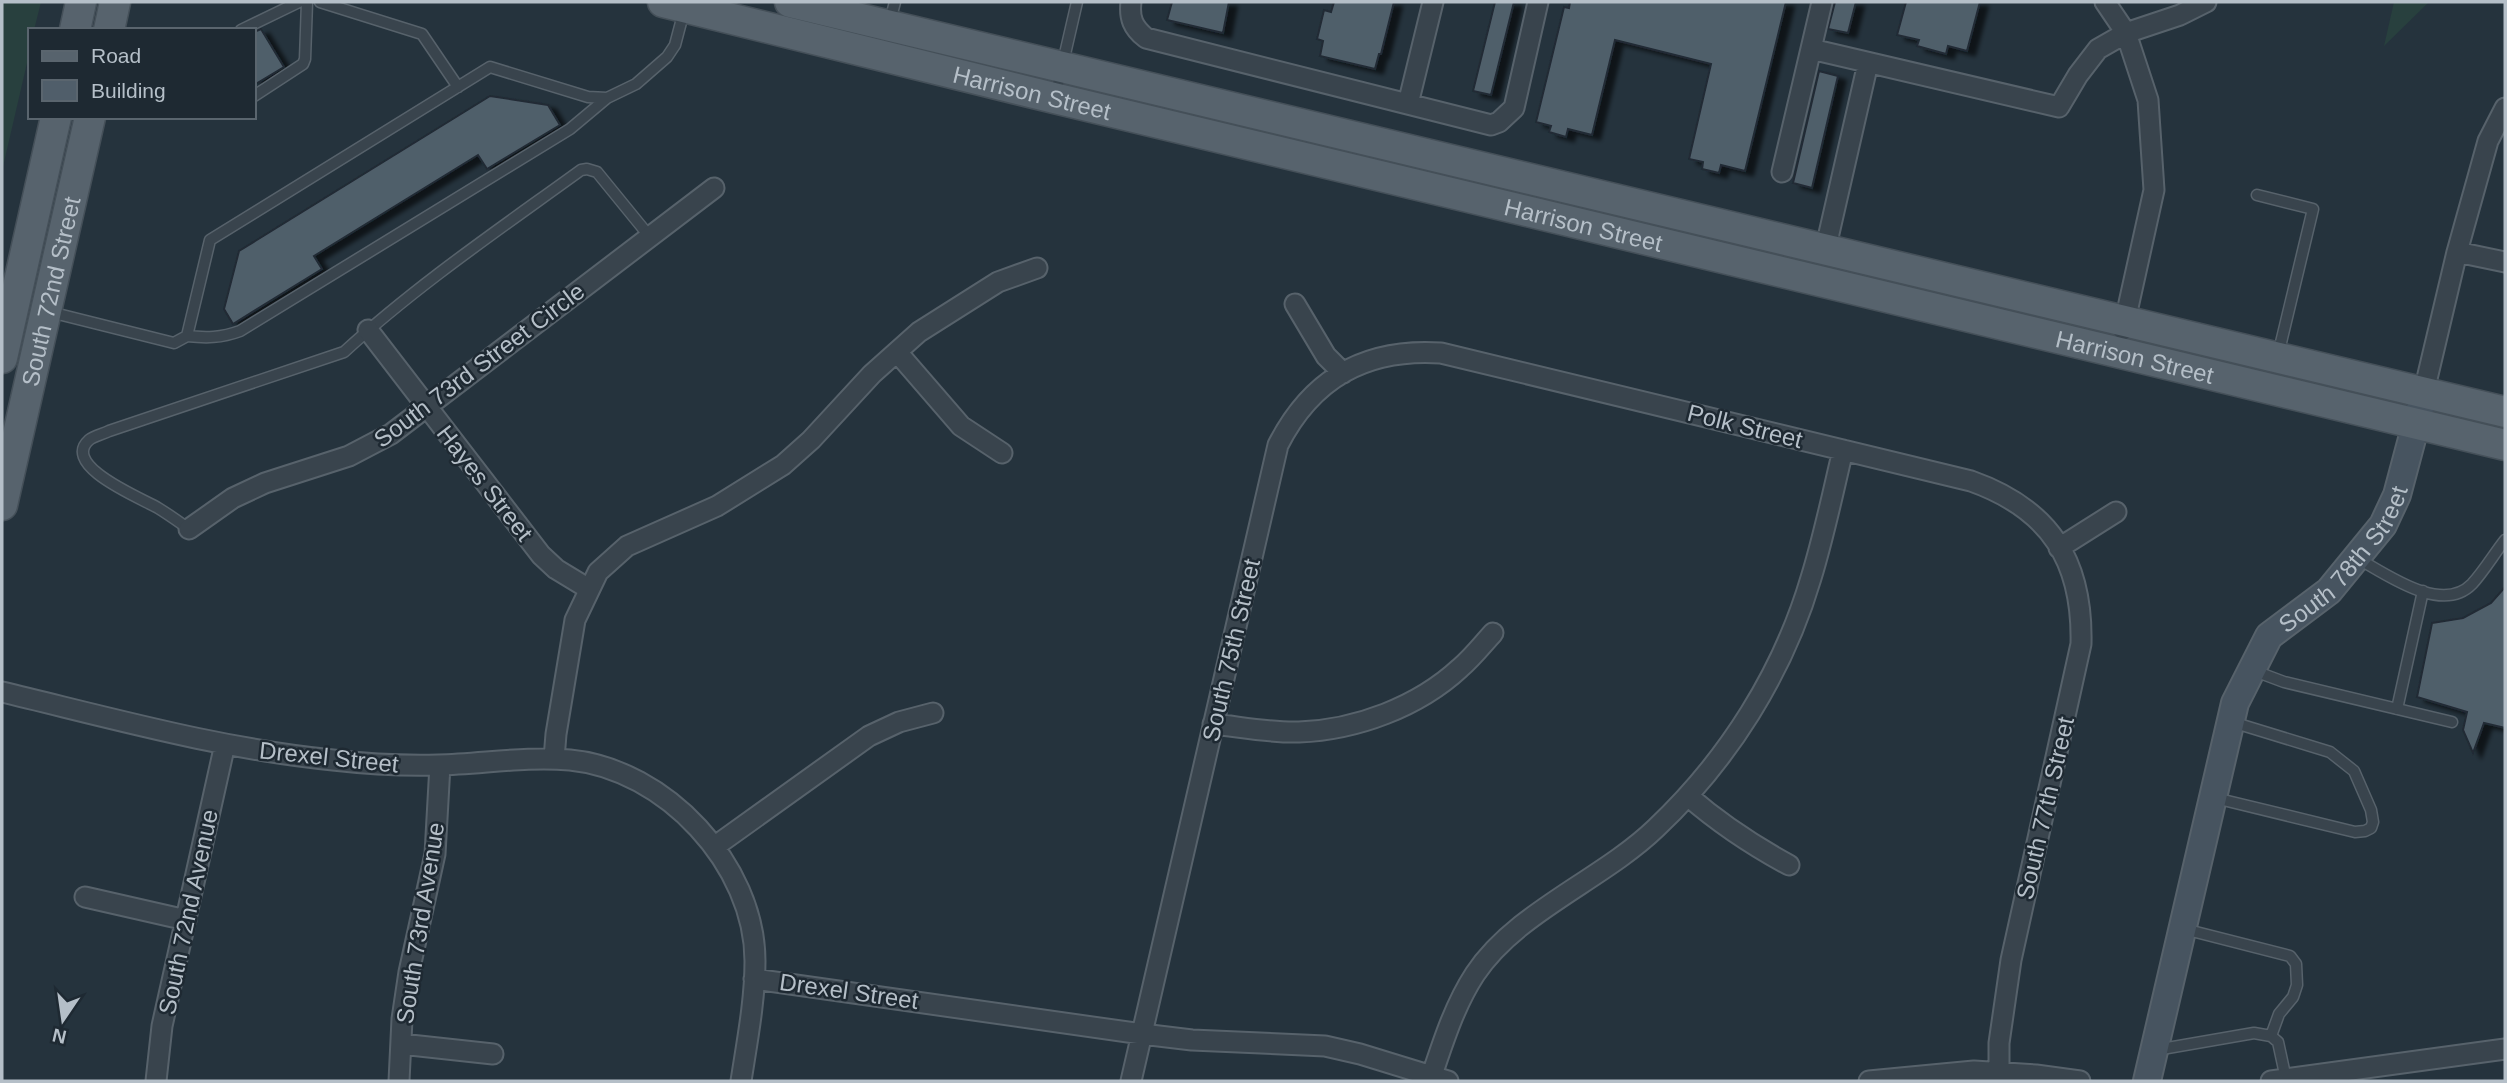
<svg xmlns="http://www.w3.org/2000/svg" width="2507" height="1083" viewBox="0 0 2507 1083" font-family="Arial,sans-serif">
  <defs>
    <filter id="shadow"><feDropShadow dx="8" dy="4.5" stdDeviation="2" flood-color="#0009"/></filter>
  </defs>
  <rect width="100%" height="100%" fill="#25333d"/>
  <path fill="#28403e" d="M2 2H41L34 30H30V50L2 171Z
    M2394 2H2429L2384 46Z"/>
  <path fill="#505e6a" stroke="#202b34" stroke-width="2" filter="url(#shadow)" d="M1172 2H1229L1223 33 1167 20Z
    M1334 2H1394L1381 54H1379L1375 69 1320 56 1323 41 1317 39 1324 10 1331 12Z
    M1495 2H1514L1491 95 1473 91Z
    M1570 2H1786L1745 171 1721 165 1719 173 1702 169 1703 162 1689 159 1711 64 1615 40 1592 135 1568 129 1566 137 1549 132 1551 126 1536 122 1564 7 1569 8Z
    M1835 2H1856L1848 33 1828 29Z
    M1906 2H1980L1967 51 1948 46 1946 54 1917 46 1919 40 1897 35Z
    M261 29 284 67 254 85V32Z
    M1819 71 1838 76 1812 188 1793 183Z
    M490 96 548 105 560 125 487 169 478 155 314 256 322 269 233 324 224 309 239 251Z
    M2505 587V728L2484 723 2473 753 2463 730 2467 712 2417 697 2432 623 2463 618 2491 603Z"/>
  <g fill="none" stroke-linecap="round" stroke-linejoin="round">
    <defs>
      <path id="lane" d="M320 2 422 34 458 87
        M890 21 895 2
        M241 30 299 2
        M254 96 303 64 305 59 307 2
        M1055 97 1077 2
        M2257 195 2313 209 2278 355
        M50 312 174 343 187 336 210 240 490 67 588 97 607 98 636 84 667 57 675 45 684 11
        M187 336C206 338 221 338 240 331L570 129 607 98
        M189 529C179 522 168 514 158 508 143 499 60 466 89 440 94 436 103 434 109 431L344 352C417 285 501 228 581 170L587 169 597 172 650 237
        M2357 558C2386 574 2442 615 2472 584 2484 571 2494 554 2505 540
        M2252 670 2284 682 2452 722
        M2397 709 2423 591
        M2215 798 2355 832 2365 831 2371 828 2373 822 2371 810 2354 771 2330 752 2232 722
        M2184 929 2290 956 2296 964 2297 985 2293 997 2279 1014 2271 1036
        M2156 1050 2254 1033 2271 1036 2278 1042 2286 1079"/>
      <path id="street" d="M1131 2C1129 18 1133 28 1146 38L1491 125 1499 122 1514 108 1538 2
        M2105 2 2126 33 2148 100 2154 190 2123 330
        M1811 49 2059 107 2078 75 2098 49 2126 33 2180 15 2206 2
        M1408 104 1433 2
        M1782 172 1822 2
        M1825 251 1868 63
        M2457 252 2505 262
        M1295 304 1326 356 1343 373
        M368 330 541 555 556 569 589 589
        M897 352 961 426 1002 453
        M2421 404 2457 252 2488 141 2505 108
        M189 529 233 498 265 483 349 456 391 434 714 188
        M2059 548 2116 512
        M2 692C111 718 221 749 333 760 368 764 403 766 438 765 482 764 526 756 570 760 665 769 755 865 755 961 755 1001 747 1042 741 1081
        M1213 724C1241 727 1270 733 1299 732 1356 730 1418 707 1460 668 1472 658 1482 645 1493 633
        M554 759 556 734 575 620 598 572 627 546 717 506 783 465 811 440 872 374 919 332 998 282 1037 268
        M1688 796C1719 823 1752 845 1789 865
        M714 847 869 736 899 722 933 713
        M85 897 186 920
        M754 979 1142 1034 1192 1040 1325 1046 1360 1054 1448 1081
        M401 1044 493 1054
        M156 1081 162 1026 225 744
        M399 1081 402 1019 409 972 435 854 440 765
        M1131 1081 1278 445C1312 378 1366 348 1441 353L1971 481C2050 509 2083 561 2081 644L2011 960 1999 1043V1072
        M1430 1081C1442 1045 1454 1006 1475 974 1516 912 1602 880 1656 828 1728 760 1783 673 1811 578 1824 536 1833 492 1843 450
        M1869 1081 1974 1071 2036 1075 2080 1081
        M2271 1081 2505 1049"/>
      <g id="secondary">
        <path id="s1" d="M2147 1081 2235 703 2269 636 2329 591 2383 525 2397 495 2421 405"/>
      </g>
      <g id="primary">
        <path id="s2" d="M663 2 1054 98 2505 445"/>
        <path d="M790 2 2505 412"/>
        <path d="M75 30 81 2"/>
        <path d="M109 30 115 2"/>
        <path d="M2 358 56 117"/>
        <path id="s3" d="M2 505 90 117"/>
      </g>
    </defs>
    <use href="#lane" stroke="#57626b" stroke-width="13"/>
    <use href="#street" stroke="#57626b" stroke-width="23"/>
    <use href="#secondary" stroke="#57626b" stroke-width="30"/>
    <use href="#primary" stroke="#455059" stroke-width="33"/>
    <use href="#lane" stroke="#39444d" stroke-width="10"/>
    <use href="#street" stroke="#39444d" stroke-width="19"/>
    <use href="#secondary" stroke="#475460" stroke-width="26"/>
    <use href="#primary" stroke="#57636d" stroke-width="30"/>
  </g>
  <g text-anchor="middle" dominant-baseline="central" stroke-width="5" stroke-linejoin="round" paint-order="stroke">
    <g font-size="24" fill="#b5bfc8" stroke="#1e2932">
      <text stroke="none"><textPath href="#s2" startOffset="380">Harrison Street</textPath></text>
      <text stroke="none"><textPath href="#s2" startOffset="947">Harrison Street</textPath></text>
      <text stroke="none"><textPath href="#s3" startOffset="219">South 72nd Street</textPath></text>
      <text stroke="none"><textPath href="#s2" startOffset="1514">Harrison Street</textPath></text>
      <text transform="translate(479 365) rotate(-37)">South 73rd Street Circle</text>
      <text transform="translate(1745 426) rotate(14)">Polk Street</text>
      <text transform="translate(485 483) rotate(52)">Hayes Street</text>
      <text stroke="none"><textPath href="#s1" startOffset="572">South 78th Street</textPath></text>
      <text transform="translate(1231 650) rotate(-77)">South 75th Street</text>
      <text transform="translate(329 757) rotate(6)">Drexel Street</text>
      <text transform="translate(2045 808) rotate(-77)">South 77th Street</text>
      <text transform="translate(188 912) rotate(-78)">South 72nd Avenue</text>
      <text transform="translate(420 923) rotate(-81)">South 73rd Avenue</text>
      <text transform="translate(849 991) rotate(8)">Drexel Street</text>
    </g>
  </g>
  <rect width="2507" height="1083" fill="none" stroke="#b5bfc8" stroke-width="7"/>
  <rect x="28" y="28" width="228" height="91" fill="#1e2932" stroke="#5a656e" stroke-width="2"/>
  <rect x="42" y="51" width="35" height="10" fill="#57636d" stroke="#5a656e" stroke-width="2"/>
  <text x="91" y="63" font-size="21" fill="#b5bfc8">Road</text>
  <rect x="42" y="80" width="35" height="21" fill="#505e6a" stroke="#5a656e" stroke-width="2"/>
  <text x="91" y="98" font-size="21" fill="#b5bfc8">Building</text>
  <g transform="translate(63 1020) rotate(193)" stroke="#1e2932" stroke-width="5" paint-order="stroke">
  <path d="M0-5L12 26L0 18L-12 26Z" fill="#b5bfc8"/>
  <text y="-10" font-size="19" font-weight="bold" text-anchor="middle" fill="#b5bfc8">N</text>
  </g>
</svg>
